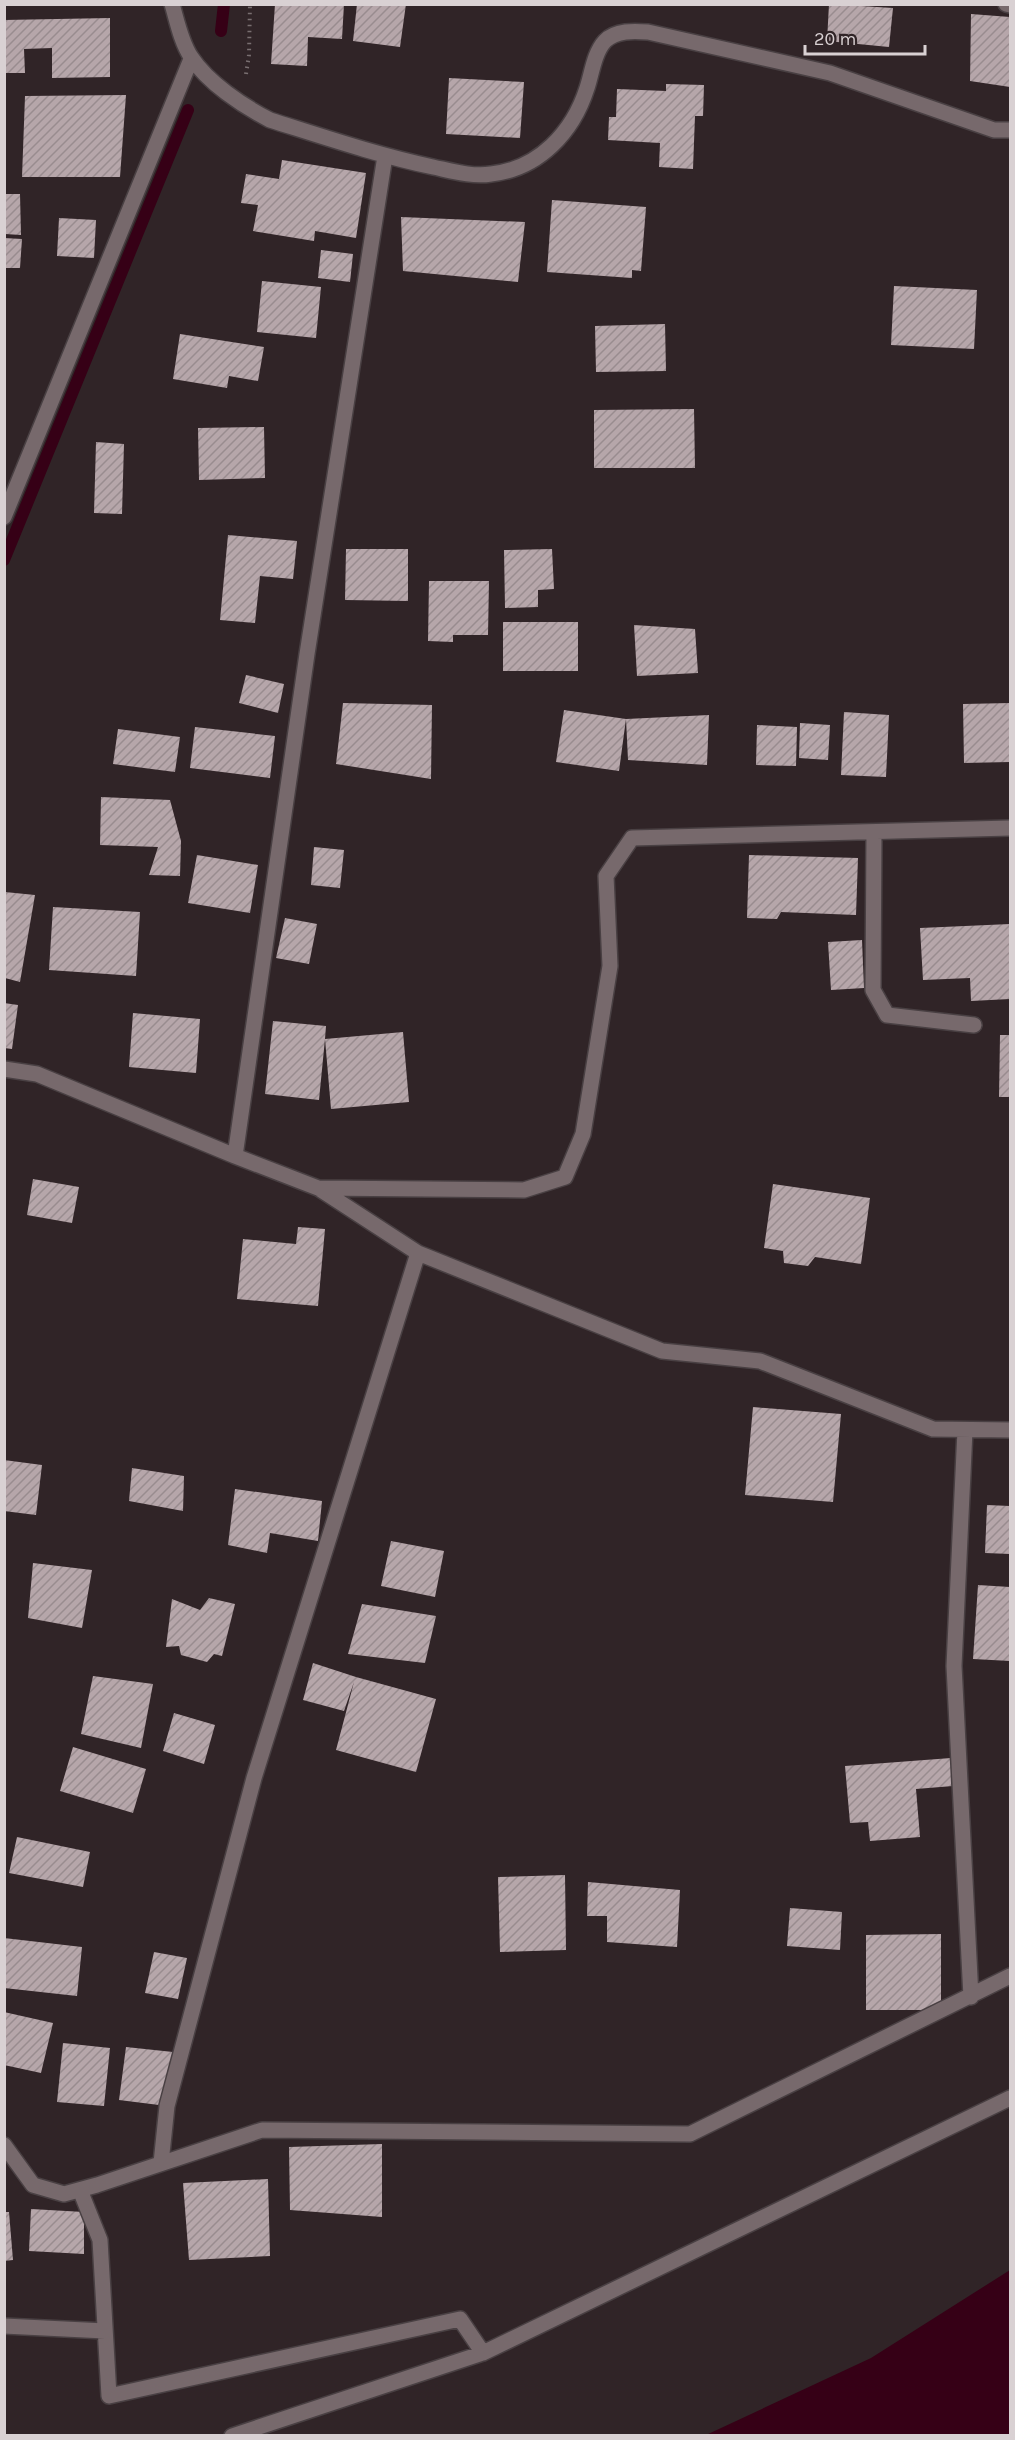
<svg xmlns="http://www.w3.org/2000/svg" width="1015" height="2440" viewBox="0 0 1015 2440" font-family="Karla,sans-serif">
  <defs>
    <pattern id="building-hatch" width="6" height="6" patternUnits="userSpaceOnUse" patternTransform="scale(1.5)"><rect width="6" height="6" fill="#b6a6aa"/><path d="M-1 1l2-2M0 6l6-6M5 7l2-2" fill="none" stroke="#998c8f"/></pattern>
  </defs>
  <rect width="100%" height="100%" fill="#302427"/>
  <path fill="#360016" d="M1010 2270V2435H706L871 2358Z"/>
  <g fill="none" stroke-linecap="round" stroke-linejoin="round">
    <path stroke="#360016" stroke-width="12" d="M221 31 224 4
      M4 560 188 110"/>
  </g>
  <path fill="url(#building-hatch)" d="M275 4H344L342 39 308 37 307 66 271 64Z
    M357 4H406L400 47 353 41Z
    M829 4 893 8 889 47 827 41Z
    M971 14 1010 17V87L970 81Z
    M110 18V77L52 78V48L24 49 25 73H4V20Z
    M449 78 524 82 520 138 446 134Z
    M666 84 704 85 703 116H695L693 169 659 167 660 143 608 140 609 117H616L617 89 666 91Z
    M126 95 120 177H22L25 96Z
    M282 160 366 173 356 238 315 231 314 241 253 231 258 205 241 203 246 174 279 179Z
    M5 194H20L21 235 5 234Z
    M552 200 646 207 641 271 632 270V278L547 272Z
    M401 217 525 222 518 282 403 271Z
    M59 218 96 220 94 258 57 256Z
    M4 238 22 239 20 268H4Z
    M321 250 353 254 350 282 318 278Z
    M262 281 321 287 316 338 257 332Z
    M894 286 977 290 974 349 891 345Z
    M665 324 666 371 596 372 595 326Z
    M180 334 264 347 258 381 229 376 227 388 173 379Z
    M694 409 695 468H594V410Z
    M264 427 265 478 199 480 198 428Z
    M96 442 124 444 122 514 94 513Z
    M228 535 297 541 293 579 260 576 255 623 220 620Z
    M346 549H408V601L345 600Z
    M552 549 554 589 538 590V607L505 608 504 550Z
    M429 581H489L488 635H453V642L428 641Z
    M503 622H578V671H503Z
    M634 625 695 629 698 673 637 676Z
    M246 675 284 684 278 713 239 703Z
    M343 703 432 705 431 779 336 764Z
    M1010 703V762L964 763 963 704Z
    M564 710 626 719 619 771 556 762Z
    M844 712 889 715 886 777 841 775Z
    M709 715 707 765 628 760 626 719Z
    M800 723 830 725 828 760 799 758Z
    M757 725 797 727 796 766 756 765Z
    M195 727 275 736 270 778 190 768Z
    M118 729 180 737 175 772 113 764Z
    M101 797 170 800 181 841 180 876 149 875 158 847 100 845Z
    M314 847 344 850 340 888 311 885Z
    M197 855 258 865 250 913 188 903Z
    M749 855 858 858 856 915 781 912 777 919 747 918Z
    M5 892 35 895 20 982 5 978Z
    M53 907 140 912 136 976 49 970Z
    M285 918 317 924 309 964 276 958Z
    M1010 924V999L971 1001 970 978 923 980 920 928Z
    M862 940 864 988 831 990 828 942Z
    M4 1003 18 1005 12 1049 4 1048Z
    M133 1013 200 1019 196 1073 129 1067Z
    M273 1021 326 1026 325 1039 403 1032 409 1102 331 1109 325 1039 319 1100 265 1094Z
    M1000 1035H1010V1097H999Z
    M33 1179 79 1187 72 1223 27 1215Z
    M773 1184 870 1198 861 1264 815 1257 808 1266 784 1263 783 1251 764 1248Z
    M298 1227 325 1229 318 1306 237 1299 243 1239 296 1244Z
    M753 1407 841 1414 833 1502 745 1495Z
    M4 1460 42 1465 36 1515 4 1511Z
    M132 1468 184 1476 183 1511 129 1501Z
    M235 1489 322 1501 318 1541 270 1533 267 1553 228 1545Z
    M987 1505 1010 1506V1554L985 1553Z
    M391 1541 444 1551 435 1597 381 1586Z
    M33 1563 92 1570 82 1628 28 1618Z
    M978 1585 1010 1587V1661L973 1659Z
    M209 1598 235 1604 222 1656 214 1654 207 1662 181 1655 179 1646 166 1647 172 1599 200 1610Z
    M362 1604 436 1616 425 1663 348 1654Z
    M313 1663 356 1677 436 1699 416 1772 336 1750 354 1682 344 1711 303 1700Z
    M93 1676 153 1684 141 1748 81 1734Z
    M174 1713 215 1725 204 1764 163 1751Z
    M73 1747 146 1769 133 1813 60 1791Z
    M951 1758 953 1786 916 1789 920 1837 870 1841 868 1822 850 1823 845 1766Z
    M17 1837 90 1852 83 1887 9 1873Z
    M565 1875 566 1950 500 1952 498 1877Z
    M588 1882 680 1890 677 1947 607 1942V1916H587Z
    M790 1908 842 1912 840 1950 787 1946Z
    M941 1934V2010H866V1935Z
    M4 1938 82 1947 77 1996 4 1988Z
    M154 1952 187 1958 178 1999 145 1993Z
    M4 2012 53 2023 41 2073 4 2065Z
    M63 2043 110 2048 104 2106 57 2102Z
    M126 2047 173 2052 167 2106 119 2100Z
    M382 2144V2217L290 2210 289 2147Z
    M268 2179 270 2256 189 2260 183 2183Z
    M31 2209 84 2212V2254L29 2251Z
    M4 2212H9L13 2260 4 2261Z"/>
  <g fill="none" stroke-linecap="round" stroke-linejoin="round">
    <defs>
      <path id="service" d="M1006 4 1010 5"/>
      <path id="minor" d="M172 4C177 21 181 42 191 57 208 83 243 106 270 120 324 137 377 155 433 167 452 171 472 177 491 174 539 169 573 132 587 88 592 73 594 53 605 41 616 30 634 31 648 32L830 73 994 130H1010
        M4 517 191 59
        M874 832 873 990 887 1015 974 1025
        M4 1069 37 1074 235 1156 318 1188 418 1253 662 1351 760 1361 933 1429 1010 1430
        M235 1156 307 654 385 156
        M318 1188 524 1190 565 1177 583 1134 610 966 606 876 632 838 1010 828
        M965 1430 954 1666 971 1997
        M4 2145 33 2185 64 2194 97 2185 262 2130 690 2134 1010 1976
        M161 2163 167 2106 254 1778 418 1253
        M80 2190 100 2240 109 2396 460 2319 483 2353
        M4 2326 105 2331
        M232 2436 483 2353 1010 2098"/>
    </defs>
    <use href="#service" stroke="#494043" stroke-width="18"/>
    <use href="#minor" stroke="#494043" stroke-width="18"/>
    <path stroke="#796f71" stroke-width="4" stroke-dasharray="1.5 4.5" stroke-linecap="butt" d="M246 74 249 55 250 4"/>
    <use href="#service" stroke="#77696c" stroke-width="15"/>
    <use href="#minor" stroke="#77696c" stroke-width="15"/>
  </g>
  <rect width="1015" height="2440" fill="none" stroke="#d9d1d3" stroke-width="12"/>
  <path d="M805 45v9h120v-9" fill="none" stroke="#d9d1d3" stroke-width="3"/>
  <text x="814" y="45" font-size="18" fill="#d9d1d3" stroke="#302427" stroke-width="4.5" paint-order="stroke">20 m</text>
</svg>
